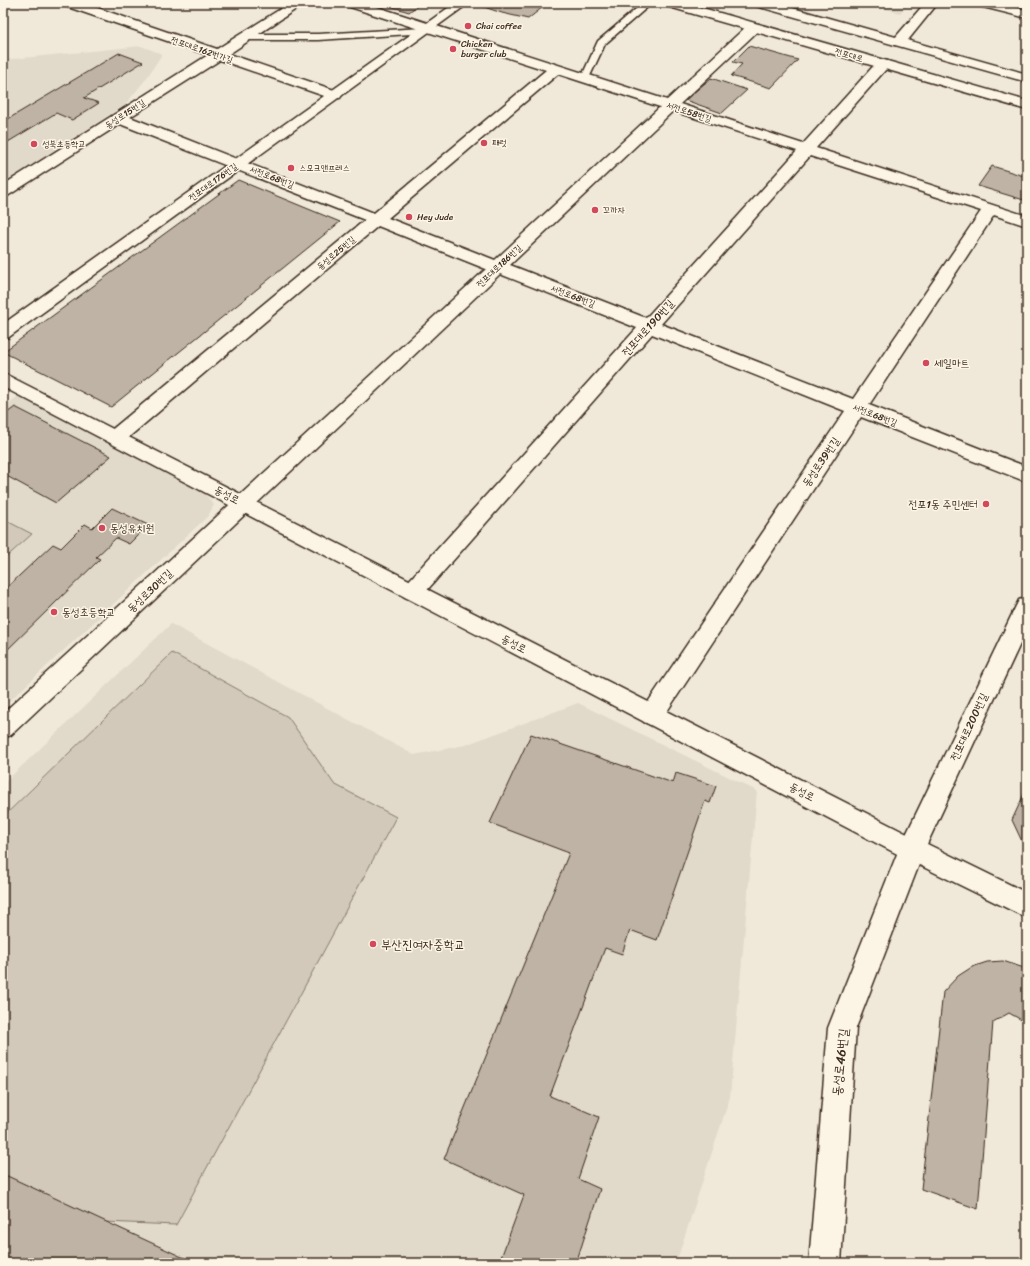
<svg xmlns="http://www.w3.org/2000/svg" width="1030" height="1266" viewBox="0 0 1030 1266" font-family="Sriracha,'Poor Story',sans-serif">
  <rect width="100%" height="100%" fill="#f0e9d9"/>
  <filter id="ink" filterUnits="userSpaceOnUse"><feTurbulence type="fractalNoise" baseFrequency=".025" numOctaves="2"/><feDisplacementMap in="SourceGraphic" scale="8" xChannelSelector="R" yChannelSelector="G"/><feConvolveMatrix kernelMatrix="1 2 1 2 8 2 1 2 1" color-interpolation-filters="sRGB"/></filter>
  <g filter="url(#ink)">
    <path fill="#e1d9c9" d="M865 3H909L900 13Z
      M141 46 162 54 146 79 125 105 3 183V60Z
      M18 396 206 495 214 505 208 516 3 707V408Z
      M171 624 414 755 465 745 578 703 757 791 730 1097 676 1263H3V784Z"/>
    <path fill="#d2c9ba" stroke="#867a6c" d="M3 519 32 534 3 560Z
      M172 653 288 717 334 784 396 817 176 1225 81 1221 3 1176V817Z"/>
    <path fill="#beb3a4" stroke="#3b2a1e" d="M380 3H421L409 12Z
      M477 3H548L528 19 502 13 475 4Z
      M749 46 798 60 771 88 731 76 742 64 733 62Z
      M119 53 143 62 84 98 99 103 72 120 56 113 3 145V122Z
      M711 78 747 90 722 113 685 100Z
      M992 166 1027 177V201L978 186Z
      M238 180 340 222 111 407 3 352Z
      M15 407 111 456 56 503 3 474V416Z
      M112 508 148 525 129 544 116 538 96 557 100 559 3 654V591L53 544 61 548 85 524 92 528Z
      M531 734 673 783 676 773 716 786 710 803 705 801 657 940 630 930 622 954 605 948 550 1096 599 1117 578 1179 600 1189 576 1263H499L524 1195 444 1159 569 853 490 823Z
      M1025 792 1027 793V852L1012 820Z
      M1003 961 1027 969V1023L1009 1013 993 1022 978 1209 921 1189 943 992 958 976 972 967 987 962Z
      M3 1174 195 1263H3Z"/>
    <g fill="none" stroke-linecap="round" stroke-linejoin="round">
      <defs>
        <path id="service" d="M643 3H652L605 44 589 78 588 80H582L581 78 598 41Z
          M423 28 426 29V33L318 40H246L242 37 246 34H318Z"/>
        <path id="minor" d="M64 3H83L217 49 290 3H305L229 54 340 92 342 95 340 98H330L220 60 130 117 374 213 546 70 347 6 346 3H365L667 100 749 24H759L761 27 759 30 680 104 803 144 878 61H888L890 64 888 67 816 148 1027 216V226L994 215 869 405 1027 467V482L861 417 660 722 652 725 644 722 640 715 644 708 845 411 652 334 421 597 413 599 405 597 402 591 405 585 637 328 500 274 11 735 3 738V713L486 269 378 226 123 442 116 444 109 442 106 437 109 432 365 220 120 124 9 195 3 197V185L208 55 65 6ZM558 74 660 107 495 260 388 218ZM673 111 797 151 646 318 510 265ZM810 156 981 211 853 399 661 324Z
          M925 3H938L904 45H894L892 42 894 39Z
          M978 3H999L1027 10V18L979 6Z
          M912 837 921 841 925 849 856 1028 841 1263H809L828 1028 899 849 903 841Z"/>
        <path id="tertiary" d="M455 3H469L9 337 3 339V324Z
          M1027 597V629L921 857 912 861 903 857 899 849 903 841 1016 606 1019 600Z"/>
        <path id="secondary" d="M665 3H685L1027 101V110L666 6Z
          M755 3H775L1027 74V82L756 6Z
          M3 373 921 841 1027 893V918L903 857 3 387Z"/>
      </defs>
      <use href="#service" stroke="#3b2a1e" stroke-width="3"/>
      <use href="#minor" stroke="#3b2a1e" stroke-width="3"/>
      <use href="#tertiary" stroke="#3b2a1e" stroke-width="3"/>
      <use href="#secondary" stroke="#3b2a1e" stroke-width="3"/>
      <use href="#service" fill="#fcf5e5" fill-rule="evenodd"/>
      <use href="#minor" fill="#fcf5e5" fill-rule="evenodd"/>
      <use href="#tertiary" fill="#fcf5e5" fill-rule="evenodd"/>
      <use href="#secondary" fill="#fcf5e5" fill-rule="evenodd"/>
    </g>
  </g>
  <g fill="#d1495b" stroke="#fcf5e5" stroke-width="1.5">
    <circle cx="468" cy="26" r="4"/>
    <circle cx="453" cy="49" r="4"/>
    <circle cx="484" cy="143" r="4"/>
    <circle cx="34" cy="144" r="4"/>
    <circle cx="291" cy="168" r="4"/>
    <circle cx="595" cy="210" r="4"/>
    <circle cx="409" cy="217" r="4"/>
    <circle cx="926" cy="363" r="4"/>
    <circle cx="986" cy="504" r="4"/>
    <circle cx="102" cy="528" r="4"/>
    <circle cx="54" cy="612" r="4"/>
    <circle cx="373" cy="944" r="4"/>
  </g>
  <g text-anchor="middle" dominant-baseline="central" stroke-width="3" stroke-linejoin="round" paint-order="stroke">
    <g font-size="9" fill="#3b2a1e" stroke="#fcf5e5" text-anchor="start">
      <text x="476" y="26">Chai coffee</text>
      <text x="461" y="44">Chicken<tspan x="461" dy="10">burger club</tspan></text>
      <text x="492" y="143">패럿</text>
      <text x="42" y="144">성북초등학교</text>
      <text x="299" y="168">스모크앤프레스</text>
      <text x="603" y="210">꼬까자</text>
      <text x="417" y="217">Hey Jude</text>
    </g>
    <g font-size="9" fill="#3b2a1e" stroke="#fcf5e5">
      <text transform="translate(202 50) rotate(19)">전포대로162번가길</text>
      <text transform="translate(849 55) rotate(16)">전포대로</text>
      <text transform="translate(689 112) rotate(18)">서전로58번길</text>
      <text transform="translate(125 114) rotate(-33)">동성로15번길</text>
      <text transform="translate(272 177) rotate(21)">서전로68번길</text>
      <text transform="translate(213 182) rotate(-36)">전포대로176번길</text>
      <text transform="translate(336 253) rotate(-40)">동성로25번길</text>
      <text transform="translate(499 266) rotate(-43)">전포대로186번길</text>
      <text transform="translate(573 296) rotate(21)">서전로68번길</text>
      <text transform="translate(875 415) rotate(21)">서전로68번길</text>
    </g>
    <g font-size="11" fill="#3b2a1e" stroke="#fcf5e5">
      <text transform="translate(648 328) rotate(-48)">전포대로190번길</text>
      <text transform="translate(821 462) rotate(-56)">동성로39번길</text>
      <text transform="translate(227 495) rotate(27)">동성로</text>
      <text transform="translate(150 591) rotate(-43)">동성로30번길</text>
      <text transform="translate(514 644) rotate(27)">동성로</text>
      <text transform="translate(969 727) rotate(-65)">전포대로200번길</text>
      <text transform="translate(802 792) rotate(27)">동성로</text>
    </g>
    <g font-size="11" fill="#3b2a1e" stroke="#fcf5e5" text-anchor="start">
      <text x="934" y="363">세일마트</text>
      <text x="978" y="504" text-anchor="end">전포1동 주민센터</text>
      <text x="110" y="528">동성유치원</text>
      <text x="62" y="612">동성초등학교</text>
    </g>
    <g font-size="13" fill="#3b2a1e" stroke="#fcf5e5" text-anchor="start">
      <text x="381" y="944">부산진여자중학교</text>
    </g>
    <g font-size="13" fill="#3b2a1e" stroke="#fcf5e5">
      <text transform="translate(840 1062) rotate(-84)">동성로46번길</text>
    </g>
  </g>
  <rect width="1030" height="1266" fill="none" stroke="#fcf5e5" stroke-width="16"/>
  <rect x="8" y="8" width="1014" height="1250" fill="none" stroke="#3b2a1e" stroke-width="1.5" filter="url(#ink)"/>
</svg>
